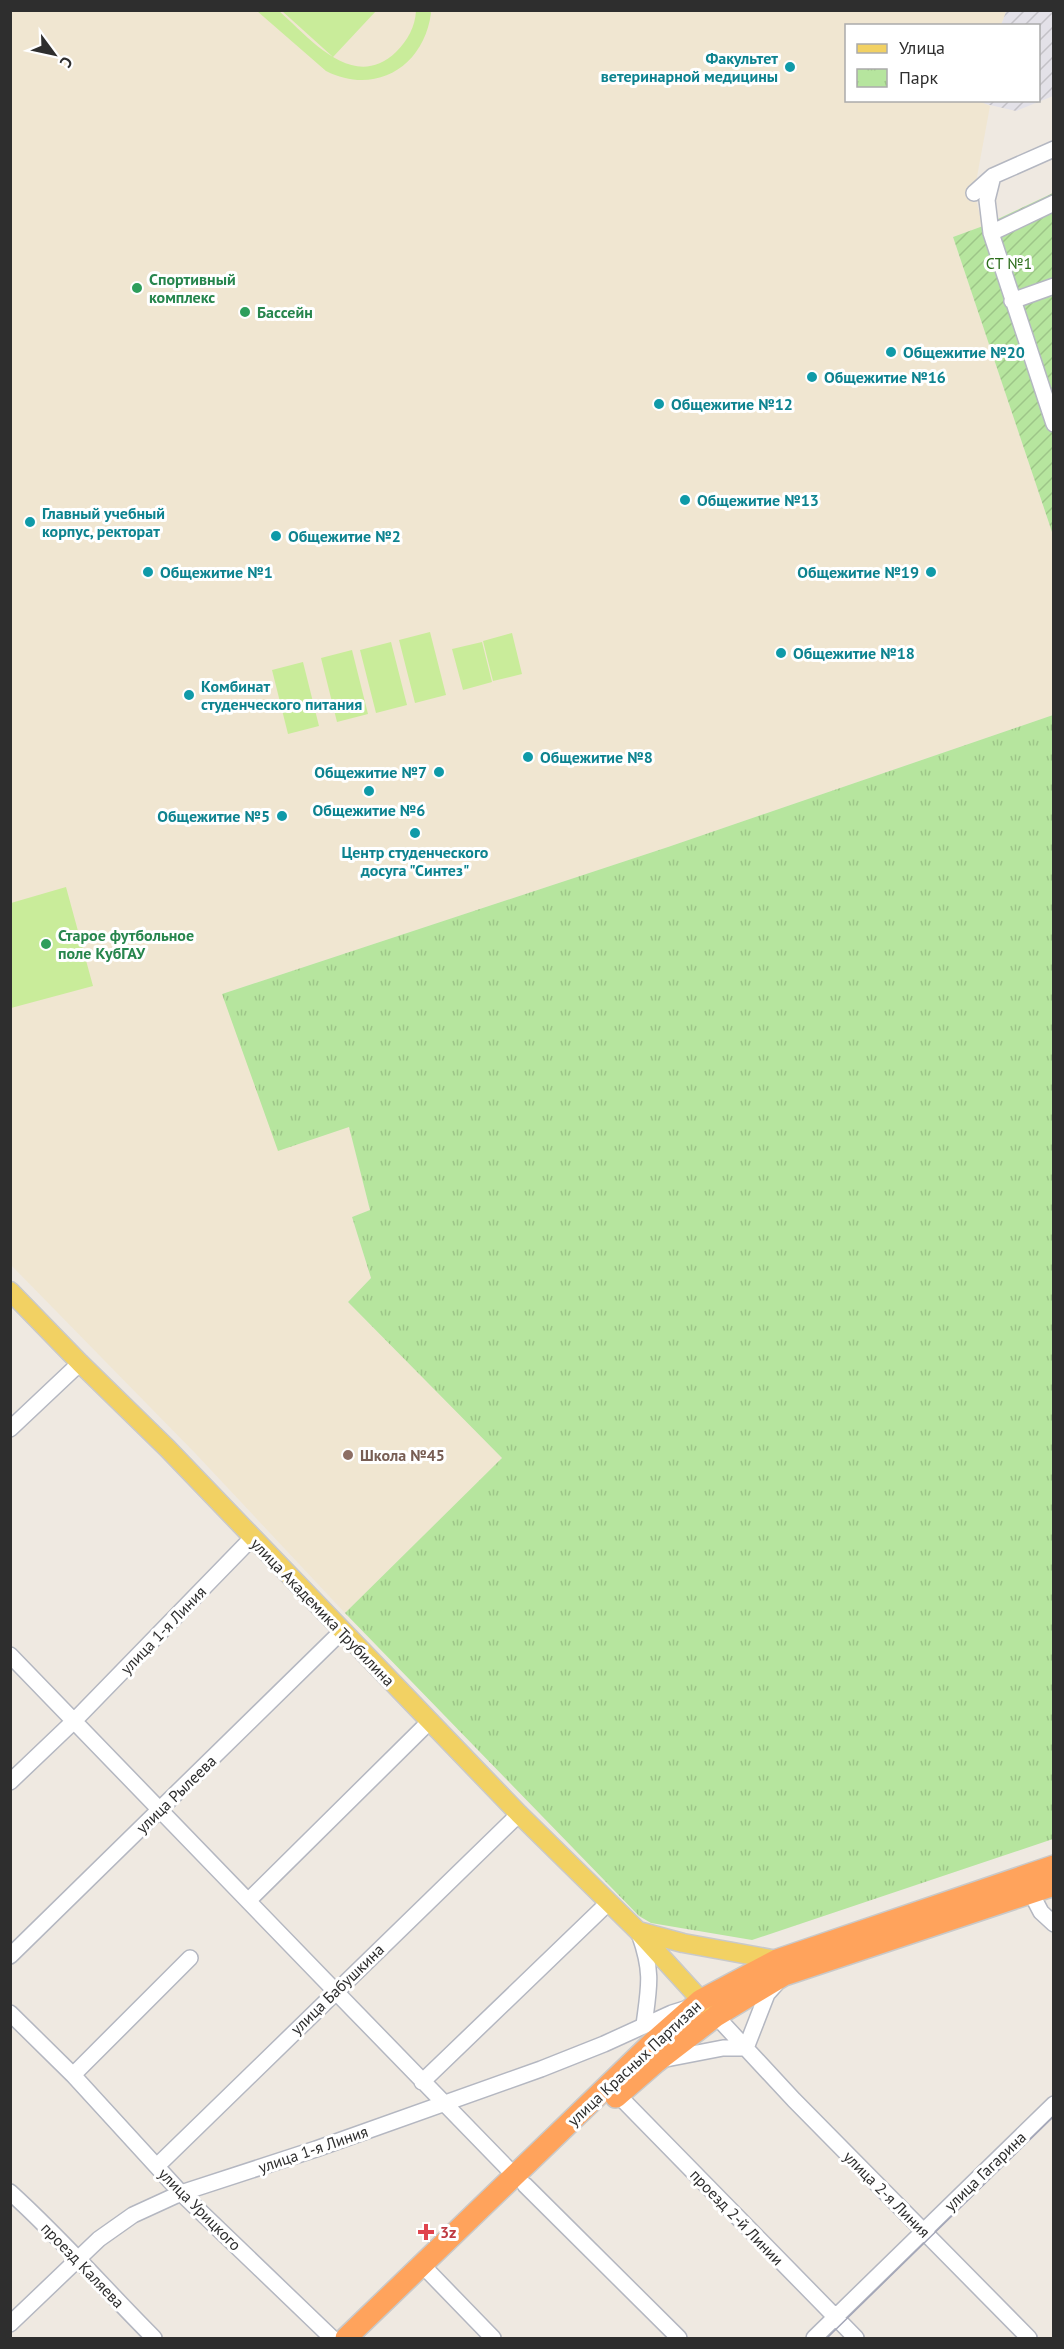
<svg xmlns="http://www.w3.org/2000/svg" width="1064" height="2349" viewBox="0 0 1064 2349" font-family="'PT Sans',sans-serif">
  <defs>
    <pattern id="industrial-furrows" width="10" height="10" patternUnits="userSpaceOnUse" patternTransform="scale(1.5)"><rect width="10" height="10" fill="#e3e1e8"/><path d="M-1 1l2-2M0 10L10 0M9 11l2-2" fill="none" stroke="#c3c1c7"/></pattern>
    <pattern id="park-tufts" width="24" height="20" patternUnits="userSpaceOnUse" patternTransform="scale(1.5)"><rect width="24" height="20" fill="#b6e59e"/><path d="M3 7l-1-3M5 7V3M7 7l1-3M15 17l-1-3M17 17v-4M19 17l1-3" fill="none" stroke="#9dc588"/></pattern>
    <pattern id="garden-furrows" width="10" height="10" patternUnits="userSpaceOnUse" patternTransform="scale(1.5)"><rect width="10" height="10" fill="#b6e59e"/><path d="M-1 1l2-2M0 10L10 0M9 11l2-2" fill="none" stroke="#9dc588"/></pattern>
  </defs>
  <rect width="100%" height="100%" fill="#efe9e1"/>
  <path fill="url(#industrial-furrows)" d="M1006 11H1053V96L1016 111 977 102 1038 100V26L1001 25Z"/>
  <path fill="#f0e6d1" d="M10 11H1006L1001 25 846 26V100H977L990 106 974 193 983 226 953 237 1053 535V715L668 847 222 994 349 1126 370 1210 352 1217 371 1278 348 1302 502 1458 345 1613 194 1452 11 1265Z"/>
  <path fill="url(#park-tufts)" d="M1053 715V1839L752 1940 651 1923 639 1916 345 1613 502 1458 348 1302 371 1278 352 1217 370 1210 349 1127 278 1151 222 994 668 847Z"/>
  <path fill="url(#garden-furrows)" d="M1053 193V535L953 237 983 226Z"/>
  <path fill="#c9ec9a" d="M257 11H279C310 38 353 93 396 52 408 40 415 27 416 11H430L431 13C424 67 375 96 326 71Z
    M282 11H376L333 57Z
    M430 632 446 695 415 703 399 640Z
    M512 633 522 674 493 681 483 641Z
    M391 642 407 705 376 713 360 650Z
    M482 642 492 682 463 690 452 649Z
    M352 650 368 714 337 722 321 658Z
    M303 662 319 726 288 734 272 670Z
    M66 887 93 986 11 1008V903Z"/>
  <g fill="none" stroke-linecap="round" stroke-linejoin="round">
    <defs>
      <path id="minor" d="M993 176 987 200 991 233 1054 424
        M974 193 993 176 1054 149
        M991 233 1054 203
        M1012 301 1054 286
        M10 1429 80 1363
        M10 1655C179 1829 346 2003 515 2176
        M10 1782 74 1721 252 1538
        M1031 1893 1041 1912 1054 1924
        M248 1901 430 1721
        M640 1936C653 1973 649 1987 644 2025
        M10 1956 342 1631
        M10 2013 73 2075 181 2193 332 2338
        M716 2016 794 2100 1029 2338
        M746 2048 767 1994 776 1984
        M666 2059 723 2048H746
        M73 2075 190 1958
        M422 2082 609 1902
        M618 2095 856 2338
        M157 2166 519 1814
        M525 2185 679 2338
        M10 2192C61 2238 106 2290 154 2338
        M429 2272 493 2338
        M10 2324 99 2239 133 2215 181 2193 316 2149 541 2069 604 2044 672 2013 688 2008
        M814 2338 1054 2104"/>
      <path id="major" d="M10 1291 80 1363 167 1448 519 1814 636 1929 710 2010
        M638 1931 683 1943 777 1960"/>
      <path id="highway" d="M616 2097 655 2063 716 2016 784 1975 1054 1885
        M346 2338 651 2044 701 2000 777 1960 1054 1866"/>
    </defs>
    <use href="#minor" stroke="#b4b7c1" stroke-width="18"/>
    <use href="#major" stroke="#c9c9c9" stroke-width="21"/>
    <use href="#highway" stroke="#c9c9c9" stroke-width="24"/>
    <use href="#minor" stroke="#fff" stroke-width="15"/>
    <use href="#major" stroke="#f2d163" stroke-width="18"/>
    <use href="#highway" stroke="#ffa35c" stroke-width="21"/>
    <path stroke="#a3a6b8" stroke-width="1.5" d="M827 2338 1054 2116"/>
  </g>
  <g fill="#0f9aa8" stroke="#fff" stroke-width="2">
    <circle cx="790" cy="67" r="6"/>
    <circle cx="891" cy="352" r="6"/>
    <circle cx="812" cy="377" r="6"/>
    <circle cx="659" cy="404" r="6"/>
    <circle cx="685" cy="500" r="6"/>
    <circle cx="30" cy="522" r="6"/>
    <circle cx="276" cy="536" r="6"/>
    <circle cx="148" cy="572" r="6"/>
    <circle cx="931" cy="572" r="6"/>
    <circle cx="781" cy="653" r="6"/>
    <circle cx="189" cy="695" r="6"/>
    <circle cx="528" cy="757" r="6"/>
    <circle cx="439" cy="772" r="6"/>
    <circle cx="369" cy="791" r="6"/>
    <circle cx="282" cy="816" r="6"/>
    <circle cx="415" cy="833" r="6"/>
  </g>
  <g fill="#2e9e5b" stroke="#fff" stroke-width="2">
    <circle cx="137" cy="288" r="6"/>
    <circle cx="245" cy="312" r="6"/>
    <circle cx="46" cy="944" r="6"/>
  </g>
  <circle fill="#8d6e63" stroke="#fff" stroke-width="2" cx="348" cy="1455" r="6"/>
  <path fill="#e0444e" stroke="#fff" stroke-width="2" d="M423 2223h6v6h6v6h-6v6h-6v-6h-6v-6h6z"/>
  <g text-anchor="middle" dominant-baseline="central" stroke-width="6" stroke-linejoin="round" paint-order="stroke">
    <g font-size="16" font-weight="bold" fill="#0d838f" stroke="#fff" text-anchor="start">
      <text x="778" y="58" text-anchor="end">Факультет<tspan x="778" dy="18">ветеринарной медицины</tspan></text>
      <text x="903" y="352">Общежитие №20</text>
      <text x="824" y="377">Общежитие №16</text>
      <text x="671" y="404">Общежитие №12</text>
      <text x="697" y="500">Общежитие №13</text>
      <text x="42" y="513">Главный учебный<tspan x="42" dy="18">корпус, ректорат</tspan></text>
      <text x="288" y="536">Общежитие №2</text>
      <text x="160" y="572">Общежитие №1</text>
      <text x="919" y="572" text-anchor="end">Общежитие №19</text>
      <text x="793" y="653">Общежитие №18</text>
      <text x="201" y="686">Комбинат<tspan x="201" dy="18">студенческого питания</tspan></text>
      <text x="540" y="757">Общежитие №8</text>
      <text x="427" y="772" text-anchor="end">Общежитие №7</text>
      <text x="369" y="810" text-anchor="middle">Общежитие №6</text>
      <text x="270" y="816" text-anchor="end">Общежитие №5</text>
      <text x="415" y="852" text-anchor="middle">Центр студенческого<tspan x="415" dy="18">досуга "Синтез"</tspan></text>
    </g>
    <g font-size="16" fill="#2c6e1b" stroke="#fff">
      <text x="1009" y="263">СТ №1</text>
    </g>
    <g font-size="16" font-weight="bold" fill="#27864d" stroke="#fff" text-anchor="start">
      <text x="149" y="279">Спортивный<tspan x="149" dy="18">комплекс</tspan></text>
      <text x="257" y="312">Бассейн</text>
      <text x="58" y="935">Старое футбольное<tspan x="58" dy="18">поле КубГАУ</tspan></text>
    </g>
    <g font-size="16" font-weight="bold" fill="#785e54" stroke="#fff" text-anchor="start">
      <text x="360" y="1455">Школа №45</text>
    </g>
    <g font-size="16" fill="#2e2e2e" stroke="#fff">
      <text transform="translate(323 1612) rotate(46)">улица Академика Трубилина</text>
      <text transform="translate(163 1630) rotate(-46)">улица 1-я Линия</text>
      <text transform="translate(176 1794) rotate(-44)">улица Рылеева</text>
      <text transform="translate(337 1989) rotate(-44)">улица Бабушкина</text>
      <text transform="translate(634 2063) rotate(-43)">улица Красных Партизан</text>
      <text transform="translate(313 2149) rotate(-19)">улица 1-я Линия</text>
      <text transform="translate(985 2171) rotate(-44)">улица Гагарина</text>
      <text transform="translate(887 2194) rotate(45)">улица 2-я Линия</text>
      <text transform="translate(200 2209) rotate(45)">улица Урицкого</text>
      <text transform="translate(737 2217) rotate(46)">проезд 2-й Линии</text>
      <text transform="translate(83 2265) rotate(46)">проезд Каляева</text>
    </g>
    <g font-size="16" font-weight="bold" fill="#be3a42" stroke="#fff" text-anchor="start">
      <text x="440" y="2232">3z</text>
    </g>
  </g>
  <rect width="1064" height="2349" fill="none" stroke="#2e2e2e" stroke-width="24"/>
  <rect x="845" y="24" width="195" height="78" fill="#ffffff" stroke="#ababab" stroke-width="1.5"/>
  <rect x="857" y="44" width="30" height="9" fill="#f2d163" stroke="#ababab" stroke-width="1.5"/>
  <text x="899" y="54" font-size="18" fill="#2e2e2e">Улица</text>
  <rect x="857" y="69" width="30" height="18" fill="url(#park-tufts)" stroke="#ababab" stroke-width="1.5"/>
  <text x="899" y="84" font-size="18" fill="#2e2e2e">Парк</text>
  <g transform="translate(54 54) rotate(123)" stroke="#ffffff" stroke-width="4.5" paint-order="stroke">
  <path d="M0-4.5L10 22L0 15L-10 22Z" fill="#2e2e2e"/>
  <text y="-9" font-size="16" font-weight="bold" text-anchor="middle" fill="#2e2e2e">С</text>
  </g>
</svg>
